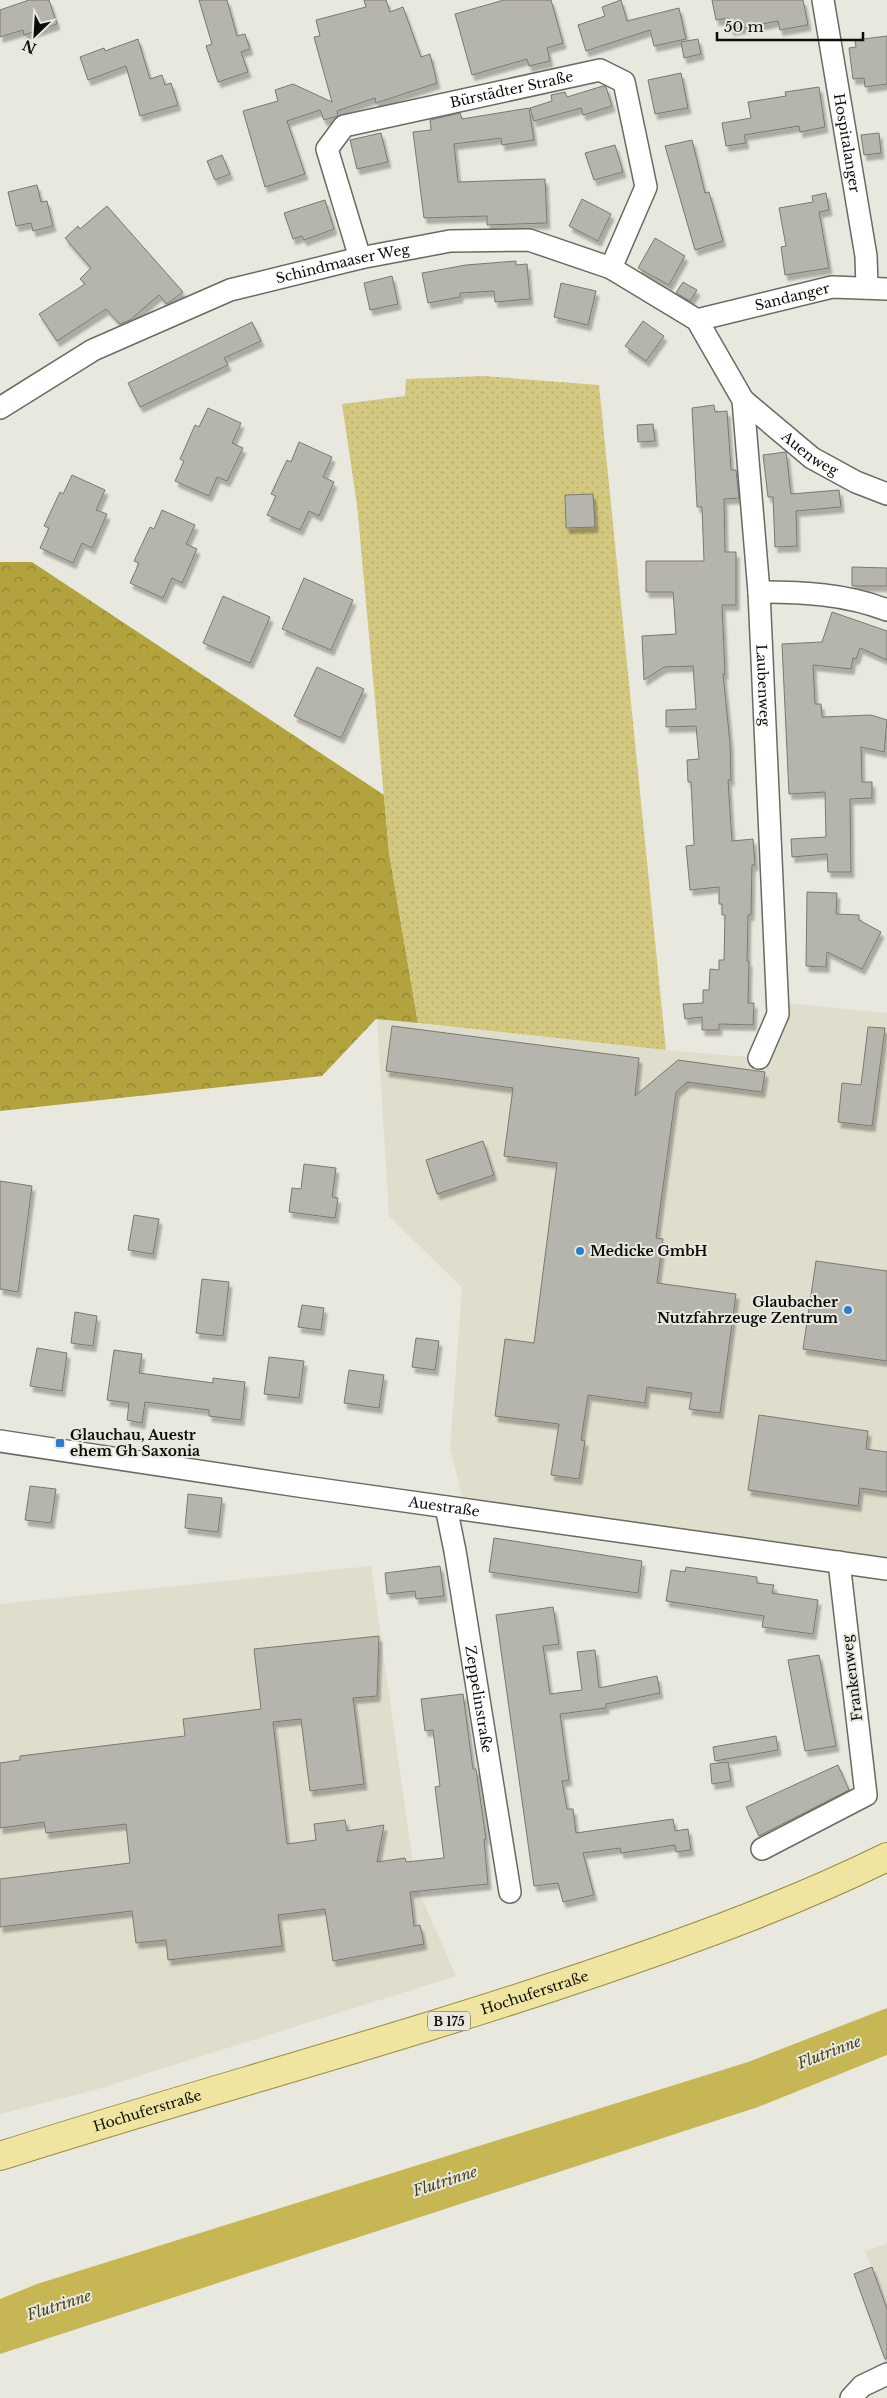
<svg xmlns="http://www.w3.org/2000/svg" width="887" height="2398" viewBox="0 0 887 2398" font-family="'Libre Baskerville',serif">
  <defs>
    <pattern id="forest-crowns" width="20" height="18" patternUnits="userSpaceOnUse" patternTransform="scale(1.25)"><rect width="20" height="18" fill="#b3a33f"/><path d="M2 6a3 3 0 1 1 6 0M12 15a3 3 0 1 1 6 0" fill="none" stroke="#908333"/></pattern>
    <pattern id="garden-dots" width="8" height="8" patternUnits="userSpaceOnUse" patternTransform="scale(1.25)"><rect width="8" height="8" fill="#d3c87f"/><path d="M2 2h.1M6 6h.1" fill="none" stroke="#b4ab6c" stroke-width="1.8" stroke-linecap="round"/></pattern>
    <filter id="shadow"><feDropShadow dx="3" dy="5.5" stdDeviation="1" flood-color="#0004"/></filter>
  </defs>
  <rect width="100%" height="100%" fill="#e9e8df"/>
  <path fill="#dfddcc" d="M778 1002 887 1013V1565L465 1510 450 1448 462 1288 389 1216 377 1019 666 1050 759 1058Z
    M371 1566 416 1885 456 1976 91 2091 0 2114V1604Z
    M887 2244V2332L877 2336 854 2274 872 2267 865 2251Z"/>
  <path fill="url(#forest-crowns)" d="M0 562H32L384 795 389 852 418 1023 376 1019 322 1076 0 1111Z"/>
  <path fill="url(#garden-dots)" d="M484 376 599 385 666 1050 418 1023 389 852 357 505 342 404 405 396 406 379Z"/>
  <path fill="#c6b754" d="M887 2008V2055L758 2107 0 2354V2299L37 2284 748 2062Z"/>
  <path fill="#b6b5ad" stroke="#7a7971" filter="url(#shadow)" d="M29 0H49L57 24 24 35 23 30 0 37V10Z
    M199 0H227L237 36 245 34 250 49 241 52 248 72 218 82 206 46 212 44Z
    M364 0H386L390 12 403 7 421 57 430 54 437 83 376 103 375 98 337 111 338 116 324 120 320 110 287 121 305 174 265 187 243 111 278 101 275 90 293 84 332 102 314 37 320 36 316 20 366 7Z
    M504 0H551L563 43 547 48 550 61 529 66 527 59 472 75 455 14Z
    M621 0 627 21 679 8 686 39 654 46 650 30 586 51 578 25 605 16 602 7Z
    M712 0H803L808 25 780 30 778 21 731 30 728 18 716 20Z
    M887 36V84L865 87 864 78 853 79 849 48 856 47 855 40Z
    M138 39 150 79 162 75 165 85 171 83 178 105 140 116 126 66 88 80 80 57 104 48 105 51Z
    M698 39 701 54 684 58 681 42Z
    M681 73 688 108 655 114 648 80Z
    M603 86 606 87 612 106 583 115 581 108 534 121 530 108 552 101 551 95 565 92 567 97Z
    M819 87 825 127 800 132 799 126 744 135 746 143 726 146 722 123 751 118 748 102 786 96 785 92Z
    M529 108 534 140 502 145 501 138 454 144 458 182 545 179 547 223 487 225V216L424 218 413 132 431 130 430 120 460 113 462 119Z
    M381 133 388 162 357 169 350 140Z
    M879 133 881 153 864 155 861 135Z
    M692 140 705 193 709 192 723 241 695 250 665 146Z
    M615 145 623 172 594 180 585 153Z
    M222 155 230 174 215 180 207 161Z
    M37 185 41 202 47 201 53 226 33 231 31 223 16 226 8 192Z
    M826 193 829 210 819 212 829 268 785 275 781 247 786 246 779 208 813 202 812 196Z
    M582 199 611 214 598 241 569 226Z
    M325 200 334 229 304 240 302 236 293 239 284 213Z
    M107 206 183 292 167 304 159 295 130 320 120 324 106 309 57 341 39 314 85 284 80 279 91 268 65 238 78 226 80 229Z
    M655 238 685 256 669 285 638 268Z
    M516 261V265L527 264 530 299 495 302 494 291 460 293V297L428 303 422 273 466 265Z
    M392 276 398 304 370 310 364 283Z
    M683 282 697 290 690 301 676 293Z
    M561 283 596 291 588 325 554 317Z
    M643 321 664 336 646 361 625 346Z
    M252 322 261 341 224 358 228 365 140 407 128 383Z
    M714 405 715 412 727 411 731 470H736L739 498 724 499 725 552H736V605H722L725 674H723L730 743 731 780H728L732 841 753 839 755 865H752L751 915H748L747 961H749L748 1003H754L753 1025 719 1024V1030H702V1017L685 1019 683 1004 703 1003V990H709L710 969 719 970V960H724L725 915H722V904H719V887L690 890 686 846 694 845 691 782H688L687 760 699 759 696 726 666 727V710L696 709 693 666 664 667 644 680 642 636 676 634 673 592H646V561H704L702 507H697L692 408Z
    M208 408 241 423 232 443 243 448 227 481 217 477 209 496 175 481 184 461 180 459 195 425 199 427Z
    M653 424 655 441 638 442 637 425Z
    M299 442 332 457 323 477 334 482 319 516 309 511 300 530 267 515 276 496 271 494 287 460 291 462Z
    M786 452 791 494 839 490 841 507 796 511 797 546 775 547 773 497H768L763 455Z
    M72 475 105 490 96 510 107 514 92 548 82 543 73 563 40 548 49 528 44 526 60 492 63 494Z
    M593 494 595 527 566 528 565 495Z
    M162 510 195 525 186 544 197 549 182 583 172 578 163 598 130 583 139 563 134 561 150 527 154 529Z
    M852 567 887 568V586H852Z
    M304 578 353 600 331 650 282 629Z
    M223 596 270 617 250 663 203 643Z
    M832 612 887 631V660L860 648 856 659 853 658 851 669 813 665 815 704H821L822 717 871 715 887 720 884 752 861 747 862 782H872V798L850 799 851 872H828L827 854 792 857 791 839 826 837 825 792 789 794 782 644 822 642Z
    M317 667 364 689 341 738 294 716Z
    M807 892 837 893 836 914 859 915V920L881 932 862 969 827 952 826 967 806 966Z
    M392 1026 639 1058 635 1096 678 1060 765 1072 762 1092 687 1082 676 1092 656 1238 663 1239 657 1283 736 1294 720 1413 689 1409 692 1393 647 1387 645 1403 588 1395 581 1440 585 1441 579 1479 551 1475 559 1424 495 1416 505 1339 534 1343 557 1163 504 1156 513 1088 386 1071Z
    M868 1027 885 1028 872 1126 838 1122 842 1083 861 1085Z
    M483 1141 494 1175 437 1194 426 1160Z
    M304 1164 336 1168 332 1197 338 1198 335 1218 289 1212 292 1188 301 1189Z
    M0 1181 32 1186 18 1292 0 1289Z
    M134 1215 159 1219 153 1254 128 1250Z
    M816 1261 887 1271V1361L803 1349Z
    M202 1279 229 1282 223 1336 196 1333Z
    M302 1305 324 1308 321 1330 298 1327Z
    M75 1312 97 1316 93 1346 71 1343Z
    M416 1338 439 1341 435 1370 412 1367Z
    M37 1348 67 1353 62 1391 30 1386Z
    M114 1350 142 1354 139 1373 213 1383V1378L245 1382 241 1420 209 1416V1410L145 1402 142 1423 127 1420 129 1403 107 1400Z
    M269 1357 304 1361 299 1398 264 1394Z
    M349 1370 384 1375 379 1408 344 1403Z
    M759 1415 868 1431 866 1449 887 1452V1492L860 1488 858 1506 748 1490Z
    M30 1486 56 1489 51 1523 25 1520Z
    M188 1494 222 1498 218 1532 185 1528Z
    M494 1538 642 1561 638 1593 489 1572Z
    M440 1566 444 1596 416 1599 415 1591 387 1594 385 1573Z
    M686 1567 757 1577V1583L774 1585 772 1593 818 1600 813 1634 762 1627 764 1616 666 1601 671 1570 685 1572Z
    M553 1607 559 1644 543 1646 550 1694 582 1690 577 1652 595 1650 599 1688 657 1676 660 1693 606 1704V1708L560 1714 569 1780 562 1781 567 1809H573L576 1833 673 1819 675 1831 688 1829 691 1850 676 1852 675 1845 621 1853 620 1848 583 1853 594 1895 563 1902 558 1883 534 1886 496 1615Z
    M379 1636 377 1696 353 1698 364 1784 310 1791 301 1719 273 1722 287 1844 316 1840 314 1824 345 1820 347 1831 384 1825 377 1862 405 1858 406 1862 444 1858 435 1787 440 1786 433 1730 425 1731 421 1699 463 1694 473 1769H476L486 1839H484L488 1884 410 1892 414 1926 420 1925 424 1944 333 1961 325 1909 278 1915 282 1946 168 1960 166 1940 136 1943 132 1911 0 1927V1879L130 1863 126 1824 46 1833 44 1822 0 1828V1763L20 1760V1756L185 1736 183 1719 261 1709 254 1649Z
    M819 1655 836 1746 805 1751 788 1660Z
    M776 1736 778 1750 715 1761 713 1747Z
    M728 1762 731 1781 712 1784 710 1764Z
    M838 1765 849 1790 759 1836 746 1807Z
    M872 2267 887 2309V2359H885L854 2274Z"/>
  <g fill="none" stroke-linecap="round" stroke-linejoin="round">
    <defs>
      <g id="minor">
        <path id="s1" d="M823 0 866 256 867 287"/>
        <path id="s2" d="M360 258 327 149 344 126 600 70 624 82 646 187 611 268"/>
        <path id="s3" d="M697 320 832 287 887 289"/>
        <path id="s4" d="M743 400 812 458 856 482 887 494"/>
        <path id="s5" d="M0 408 93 350 230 290 360 258 450 241 529 240 611 268 697 320 743 400 759 592 778 1014 759 1058"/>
        <path d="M759 592C803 592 846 594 887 610"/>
        <path id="s6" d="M0 1441 305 1487 887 1569"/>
        <path id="s7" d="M446 1507 455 1551 510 1892"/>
        <path d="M762 1849 866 1795 839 1562"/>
        <path d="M851 2398 862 2386 887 2374"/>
      </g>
      <g id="major">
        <path id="s8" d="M0 2156C201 2092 404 2038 603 1970 700 1937 795 1902 887 1857"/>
      </g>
    </defs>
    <use href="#minor" stroke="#6b6a62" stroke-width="24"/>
    <use href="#major" stroke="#998d42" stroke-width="30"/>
    <use href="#minor" stroke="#fff" stroke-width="21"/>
    <use href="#major" stroke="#efe5a0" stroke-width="28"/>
  </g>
  <g fill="#2a7fcd" stroke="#e9e8df" stroke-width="2">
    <circle cx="580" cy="1251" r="5"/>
    <circle cx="848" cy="1310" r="5"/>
    <rect x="55" y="1438" width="10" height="10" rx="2.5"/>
  </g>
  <g text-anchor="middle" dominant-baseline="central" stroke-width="4" stroke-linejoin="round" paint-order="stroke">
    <rect fill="#e9e8df" stroke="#4e4e49" stroke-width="1" x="428" y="2011.5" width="42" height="19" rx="4"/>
    <g font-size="12" font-weight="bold" fill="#0c0c09">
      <text x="449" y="2021">B 175</text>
    </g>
    <g font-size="14" fill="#0c0c09" stroke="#e9e8df">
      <text stroke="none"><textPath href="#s2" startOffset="314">Bürstädter Straße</textPath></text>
      <text stroke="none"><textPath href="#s1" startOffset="145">Hospitalanger</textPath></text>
      <text stroke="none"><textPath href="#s5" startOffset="375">Schindmaaser Weg</textPath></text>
      <text stroke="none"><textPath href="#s3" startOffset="98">Sandanger</textPath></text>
      <text stroke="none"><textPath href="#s4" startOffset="86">Auenweg</textPath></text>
      <text stroke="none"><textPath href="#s5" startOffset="1129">Laubenweg</textPath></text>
      <text stroke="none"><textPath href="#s6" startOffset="449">Auestraße</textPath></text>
      <text transform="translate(852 1678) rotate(-97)">Frankenweg</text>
      <text stroke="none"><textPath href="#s7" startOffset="195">Zeppelinstraße</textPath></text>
      <text stroke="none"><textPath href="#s8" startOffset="559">Hochuferstraße</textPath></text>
      <text stroke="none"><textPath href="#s8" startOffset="154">Hochuferstraße</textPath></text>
    </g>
    <g font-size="14" font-weight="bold" fill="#0c0c09" stroke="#e9e8df" text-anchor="start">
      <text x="590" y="1251">Medicke GmbH</text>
      <text x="838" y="1302" text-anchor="end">Glaubacher<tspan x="838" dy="16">Nutzfahrzeuge Zentrum</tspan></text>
      <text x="70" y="1435">Glauchau, Auestr<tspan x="70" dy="16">ehem Gh Saxonia</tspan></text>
    </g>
    <g font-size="15" font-style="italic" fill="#484218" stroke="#e9e8df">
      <text transform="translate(829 2052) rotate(-21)">Flutrinne</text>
      <text transform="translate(445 2181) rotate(-18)">Flutrinne</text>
      <text transform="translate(59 2305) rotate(-18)">Flutrinne</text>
    </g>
  </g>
  <g transform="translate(35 35) rotate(205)" stroke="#e9e8df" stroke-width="4" paint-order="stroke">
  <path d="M0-4L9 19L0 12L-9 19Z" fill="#0c0c09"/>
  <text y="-8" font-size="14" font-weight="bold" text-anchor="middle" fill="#0c0c09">N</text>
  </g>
  <path d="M717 32v8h146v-8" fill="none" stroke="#0c0c09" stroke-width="2.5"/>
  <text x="724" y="32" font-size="15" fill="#0c0c09" stroke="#e9e8df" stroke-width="4" paint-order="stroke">50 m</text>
</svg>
